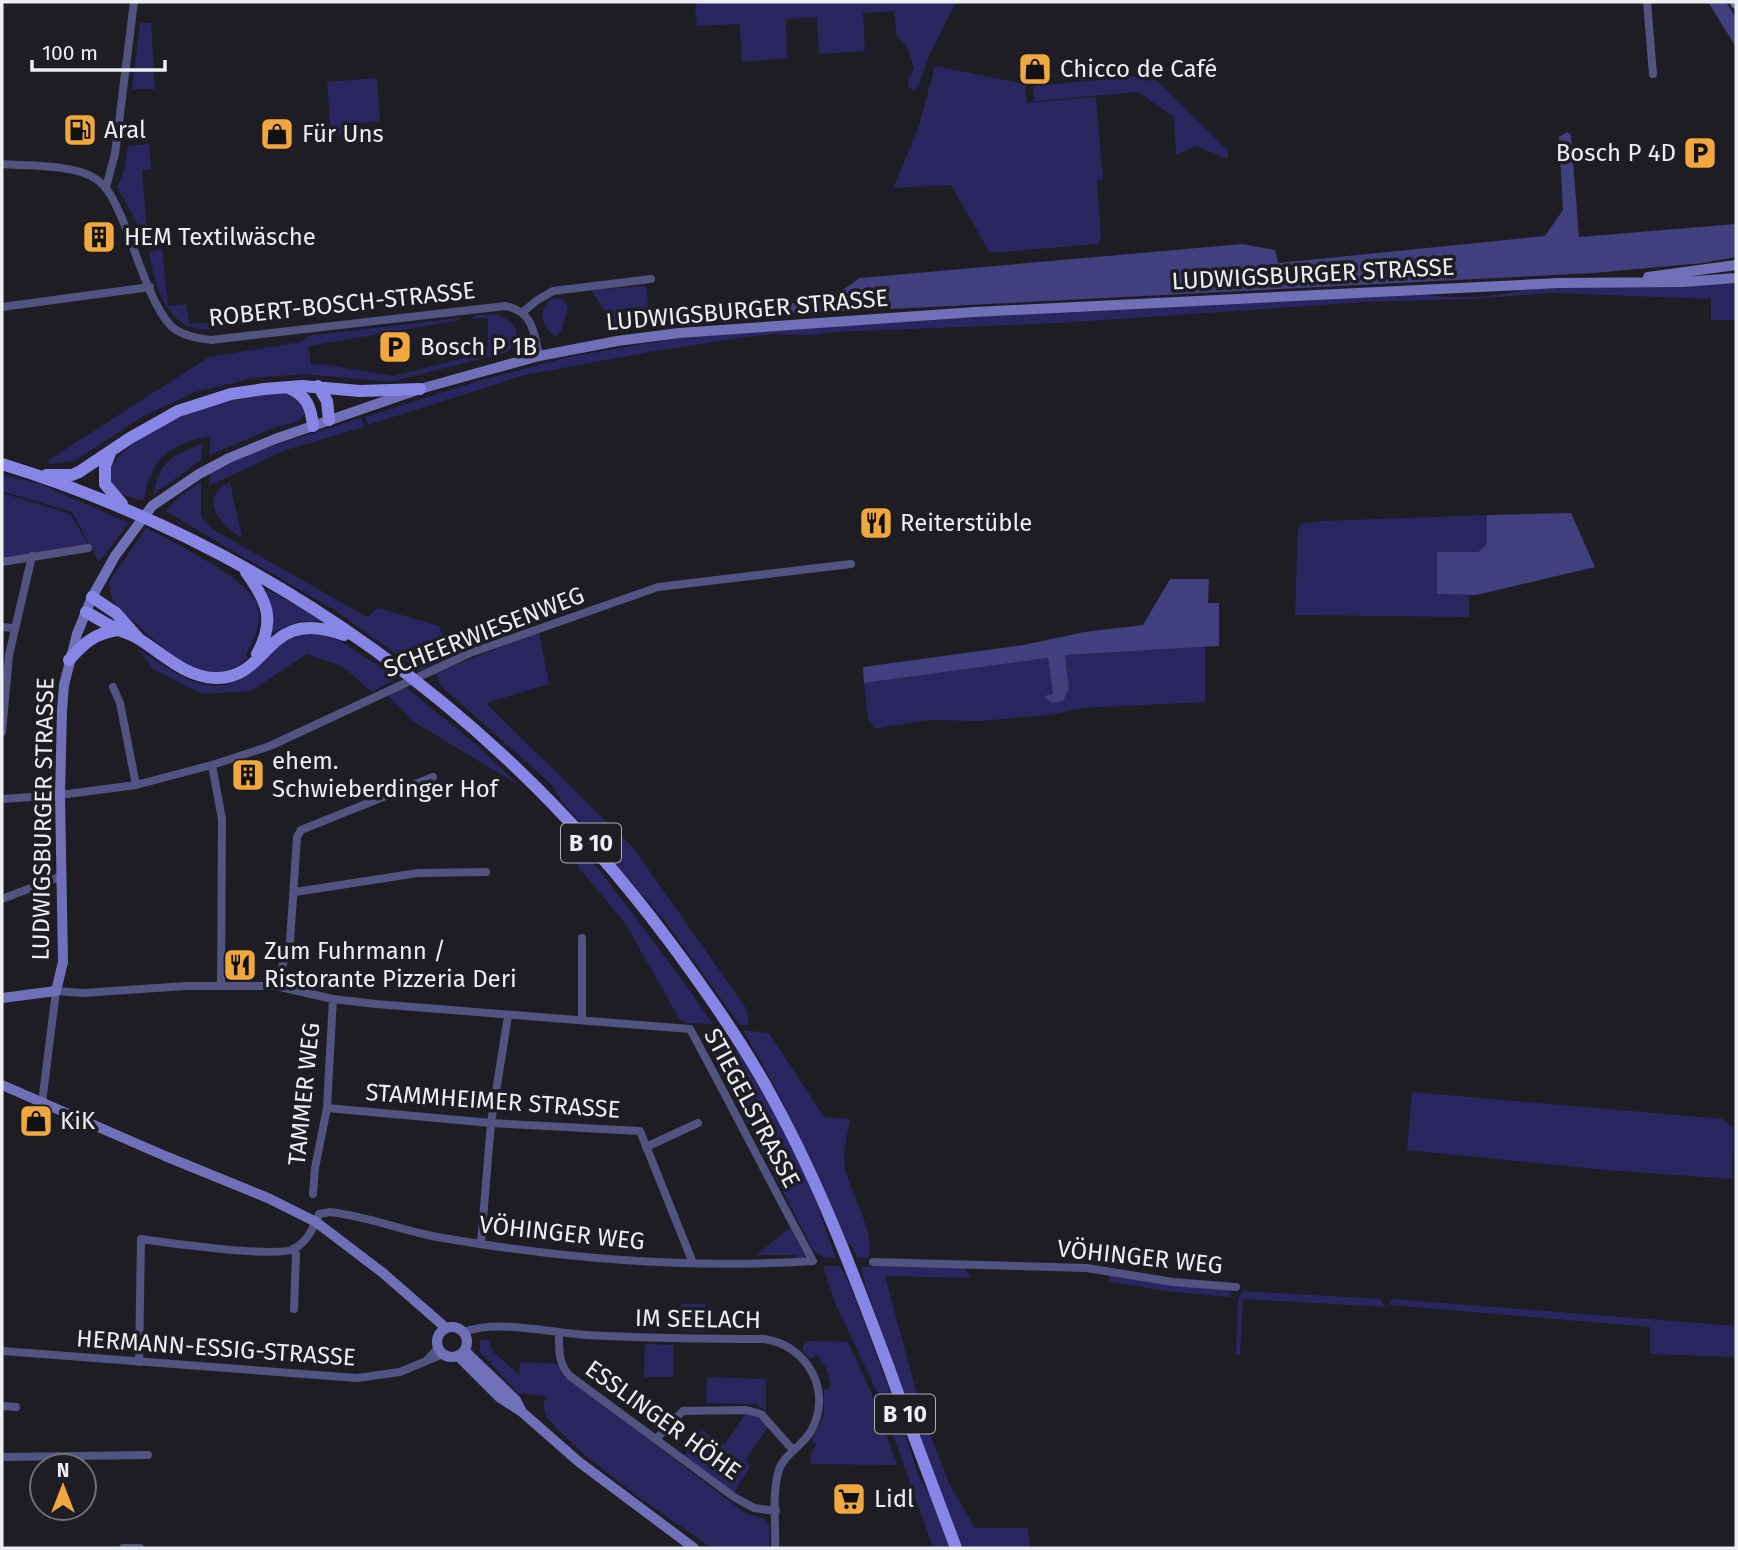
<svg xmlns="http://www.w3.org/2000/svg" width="1738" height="1550" viewBox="0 0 1738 1550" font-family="'Fira Sans',sans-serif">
  <rect width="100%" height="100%" fill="#1d1d23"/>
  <path fill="#29255e" d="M698 2H956L930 54 918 87 913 90 909 88 908 82 914 68 906 45 897 37 894 11 863 13 865 51 819 54 817 17 786 19 787 58 742 62 740 24 697 26 695 7Z
    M140 23H151L155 89H132Z
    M935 66 1025 84 1027 103 1096 97 1103 179 1097 180 1101 238 1098 244 990 253 951 185 893 188 918 129Z
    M1151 75 1228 151V159L1196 146 1176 155 1174 117 1138 92 1034 101 1033 86Z
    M377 78 380 121 348 124 349 134 331 136 327 82Z
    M149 144 151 169 142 170 147 233 141 230 117 187 124 171 128 146Z
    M162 249 168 306 186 304 189 324 234 321V324C225 329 217 329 207 329 166 330 155 286 149 252Z
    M1736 284V320H1711V299L1552 293 1475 299 1365 302 1059 323 833 332 815 335 774 334 747 337 649 352 525 375 368 425 365 417 478 381 569 357 689 336 877 322 1423 294C1458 300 1493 297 1528 289Z
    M646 286 649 310 671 325 640 322 611 326 608 316 591 290Z
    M552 298 563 299 568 308 561 332 555 336C541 325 537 311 552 298Z
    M497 314C518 322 525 340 505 353L390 382 305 374 253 378 195 392 144 416 74 461 51 464 47 461 209 357 301 342 307 336 459 318 460 320 309 346 311 365 322 364 393 376 472 356 475 348 488 346V318L471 319 476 315Z
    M283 392 296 393 304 404V415L297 422 273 428 210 455V436C169 444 151 458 144 500 133 500 119 495 112 484 94 455 177 417 198 410 225 401 254 396 283 392Z
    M361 418 364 427 283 451 209 486 210 474 253 452Z
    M202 443 201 460 153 495C160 459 172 457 202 443Z
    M2 474 40 484 129 523 99 562 72 512 2 491Z
    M201 482V517L214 530 367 617 378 608 439 626 451 657 420 671 336 611 165 511 180 496Z
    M230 482 242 538C220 525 197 498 230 482Z
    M2 493 70 514 90 547 2 560Z
    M1487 515V544L1478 552H1437V594L1469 595V617L1295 615 1298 528 1301 524 1322 521Z
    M146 528C169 539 249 580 256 602 263 621 256 638 246 653L248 658C210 692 172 656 143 630 134 621 122 613 115 603 111 598 110 589 109 582Z
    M266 589 319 618 320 621 296 622 272 633 273 615Z
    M311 632 339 640 397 678 372 692 342 666 307 654 251 691 202 694 153 669 138 649C180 676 218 709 262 662 276 647 290 635 311 632Z
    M539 632 549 684 486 703 634 849 746 1008 749 1021 746 1025 741 1026 737 1021 665 921 563 803 551 784 440 685 435 673Z
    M1205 647V702L1083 708 1048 715 980 721 929 720 873 729V724L868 719 864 683 1048 658 1054 695 1045 696 1063 701 1069 689 1065 655Z
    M404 686 476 744 520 786 414 722 386 694Z
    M570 835C582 839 589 857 597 867 637 919 676 970 713 1024L688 1023 680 1020 625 923 578 867V849L571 840Z
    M743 1030 769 1033 824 1117 850 1119C848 1134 842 1152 845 1168 850 1193 877 1234 868 1258H857L851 1245 848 1244C818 1171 783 1098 743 1030Z
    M712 1031 723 1033 735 1051 737 1050C760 1088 783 1127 802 1168 816 1198 825 1228 836 1258L823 1257 813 1250 701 1033Z
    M1412 1092 1723 1119 1733 1128 1732 1179 1606 1170 1407 1150Z
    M790 1228 805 1256 798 1259 797 1255H756Z
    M823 1266H840L849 1283 900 1417 919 1478 930 1494 950 1548H933L882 1403 836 1305Z
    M882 1266 963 1267 971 1278 885 1276 922 1413 949 1483 975 1528H1027L1031 1548H961L866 1288 861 1267Z
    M1110 1274 1229 1289 1232 1297 1174 1292 1109 1282Z
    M1242 1291 1381 1299 1385 1307 1243 1299 1240 1355H1236L1238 1299Z
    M1392 1299 1736 1326V1357L1650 1354V1327L1389 1305Z
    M681 1304H705L706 1332 680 1331Z
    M480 1340H489L491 1350 523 1378 519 1373 520 1362 558 1364 563 1374 745 1513 765 1519 770 1527 769 1548H712L641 1499 588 1458 556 1428 546 1416 543 1403 547 1399 544 1396 518 1393 480 1352Z
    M809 1341 848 1342 871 1392 897 1465 810 1464 811 1452 817 1445 812 1440 824 1414V1390L831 1387 826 1368 817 1355 811 1359 803 1351V1345Z
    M645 1344 674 1345 673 1377H644Z
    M707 1377 766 1379V1411L756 1404 706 1403Z
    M746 1413 758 1416 768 1427 745 1461 751 1466 734 1492 684 1457 701 1430 724 1445Z"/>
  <path fill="#413f7e" d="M1708 2H1726L1736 18V47Z
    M1567 132 1571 135 1579 237 1736 224V257L1703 263 1593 273 772 315 673 324 653 312 827 301 860 278 1242 244 1275 250 1278 263 1545 236 1563 210 1559 137Z
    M1571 513 1595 567 1476 595 1437 594V552H1478L1487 544V515Z
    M1170 579H1209L1208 603H1219V646L1065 655 1069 689 1063 701 1052 703 1044 696 1053 694 1048 658 864 683 863 667 1024 645 1084 632 1143 625Z"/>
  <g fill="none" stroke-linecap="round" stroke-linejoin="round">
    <path stroke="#525380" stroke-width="8" d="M1647 2 1653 74
      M2 164C28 166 74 164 96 179 108 187 114 201 120 214 134 244 149 303 171 326 182 336 197 338 211 340L505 306C533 311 534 332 539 356
      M106 187 115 154 134 2
      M2 307 150 287
      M523 312 536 301 553 291 651 279
      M2 562 88 548
      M2 627 14 628
      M113 687 120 703 136 785
      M2 732 9 655 32 556
      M212 765 222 819 221 985
      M2 799 60 795 136 785 212 765 270 746 470 653 658 587 851 564
      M295 892 418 873 486 872
      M2 899 62 876
      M276 986 290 942 297 837 301 830 433 777
      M582 1019V938
      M42 1103 56 991 83 993 186 986H276L333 999 376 1004 690 1029C732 1106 771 1184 813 1261 690 1269 565 1259 443 1238 405 1232 368 1216 330 1212L319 1214C313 1228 308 1241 294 1249 276 1258 167 1243 141 1239L139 1362
      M327 1108 491 1123 640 1131 693 1263
      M646 1147 698 1123
      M313 1194 315 1168 327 1108 333 999
      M481 1243 491 1123 508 1016
      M873 1262 1087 1268 1173 1282 1236 1287
      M294 1309 296 1254 294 1248
      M464 1332C498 1319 551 1333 587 1335 646 1338 705 1339 764 1339 808 1345 833 1392 811 1431 802 1447 782 1455 778 1473 772 1497 776 1524 775 1548
      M559 1333C559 1349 558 1364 570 1376L734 1497 754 1508 776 1511
      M2 1351 357 1378 400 1372 443 1354
      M426 1361 438 1348
      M2 1406 16 1407
      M656 1439 683 1411 746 1410 761 1414 793 1450
      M2 1457 148 1455
      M123 1548H140"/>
    <path stroke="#7070b9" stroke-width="10" d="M1735 2 1736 4
      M1648 277 1736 265
      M2 998 56 991 63 962 60 795 62 710 64 685 77 634 92 597 115 556 152 506 199 474 229 458 275 439 420 389 488 370 539 356 617 341 679 333 975 312 1559 283 1683 282 1736 278
      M2 1085 165 1156 268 1198 316 1222 383 1273 446 1328
      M437 1342a15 15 0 1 1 30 0a15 15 0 1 1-30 0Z
      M465 1351 516 1400 522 1412
      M458 1356 499 1397 522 1412 579 1462 694 1548"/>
    <path stroke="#8786e6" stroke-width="12" d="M318 386 327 401 329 420
      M289 388C307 396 311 407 313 426
      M110 453 105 466V484L122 504
      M2 464C270 547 502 716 669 941 707 992 743 1043 773 1099 821 1186 855 1278 890 1371 911 1430 934 1489 956 1548
      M46 475H72L79 472 130 438 178 411 231 394 264 389 302 386 360 391 420 389
      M246 572C267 601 276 620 257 654
      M92 597 116 613 138 638
      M86 612C97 618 108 625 119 630 126 633 133 635 139 639 163 654 185 677 215 678 271 680 264 605 344 635
      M69 660C84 643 95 633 118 630"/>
  </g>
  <defs>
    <symbol id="shop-square" viewBox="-11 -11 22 22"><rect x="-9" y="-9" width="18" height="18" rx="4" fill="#efa73e" stroke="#1d1d23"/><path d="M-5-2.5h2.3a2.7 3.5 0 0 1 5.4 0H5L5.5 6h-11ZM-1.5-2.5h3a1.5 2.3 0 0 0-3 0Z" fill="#111"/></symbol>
    <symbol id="fuel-square" viewBox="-11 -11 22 22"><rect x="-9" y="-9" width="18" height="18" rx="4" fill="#efa73e" stroke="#1d1d23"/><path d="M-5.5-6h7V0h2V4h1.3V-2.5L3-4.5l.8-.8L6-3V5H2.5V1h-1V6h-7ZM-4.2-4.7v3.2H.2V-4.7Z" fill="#111"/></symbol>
    <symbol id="parking-square" viewBox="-11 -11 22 22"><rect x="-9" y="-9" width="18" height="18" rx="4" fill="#efa73e" stroke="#1d1d23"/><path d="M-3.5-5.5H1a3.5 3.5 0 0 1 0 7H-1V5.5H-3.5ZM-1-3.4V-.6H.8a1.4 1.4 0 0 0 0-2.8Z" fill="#111"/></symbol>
    <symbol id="building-square" viewBox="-11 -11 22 22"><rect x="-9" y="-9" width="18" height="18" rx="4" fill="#efa73e" stroke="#1d1d23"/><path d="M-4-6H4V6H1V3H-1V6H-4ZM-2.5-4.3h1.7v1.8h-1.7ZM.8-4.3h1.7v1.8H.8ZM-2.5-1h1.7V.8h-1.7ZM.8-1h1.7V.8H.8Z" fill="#111"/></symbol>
    <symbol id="restaurant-square" viewBox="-11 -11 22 22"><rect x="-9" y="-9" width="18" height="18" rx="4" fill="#efa73e" stroke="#1d1d23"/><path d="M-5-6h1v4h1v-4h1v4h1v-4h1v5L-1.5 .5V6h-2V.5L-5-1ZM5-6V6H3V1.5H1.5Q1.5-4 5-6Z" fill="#111"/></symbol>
    <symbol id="supermarket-square" viewBox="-11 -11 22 22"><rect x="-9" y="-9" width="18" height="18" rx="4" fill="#efa73e" stroke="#1d1d23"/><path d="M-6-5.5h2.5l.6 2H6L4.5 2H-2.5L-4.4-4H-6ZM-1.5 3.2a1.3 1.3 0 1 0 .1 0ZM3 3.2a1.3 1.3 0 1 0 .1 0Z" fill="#111"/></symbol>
  </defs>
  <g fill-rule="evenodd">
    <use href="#shop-square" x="1016" y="50" width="38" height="38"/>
    <use href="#fuel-square" x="61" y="111" width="38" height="38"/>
    <use href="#shop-square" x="258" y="115" width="38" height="38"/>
    <use href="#parking-square" x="1681" y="134" width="38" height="38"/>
    <use href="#building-square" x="80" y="218" width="38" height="38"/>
    <use href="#parking-square" x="376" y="328" width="38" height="38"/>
    <use href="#restaurant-square" x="857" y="504" width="38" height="38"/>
    <use href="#building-square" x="229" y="756" width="38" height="38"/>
    <use href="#restaurant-square" x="221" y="946" width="38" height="38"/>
    <use href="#shop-square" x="17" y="1102" width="38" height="38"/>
    <use href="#supermarket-square" x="830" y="1480" width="38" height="38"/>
  </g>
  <g text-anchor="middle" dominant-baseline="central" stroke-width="7" stroke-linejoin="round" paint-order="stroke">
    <g fill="#1d1d23" stroke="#afafb4" stroke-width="2">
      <rect x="561" y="823.5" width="60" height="39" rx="5"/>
      <rect x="875" y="1394.5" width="60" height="39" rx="5"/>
    </g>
    <g font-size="23" font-weight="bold" fill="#edeef2">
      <text x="591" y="843">B 10</text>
      <text x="905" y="1414">B 10</text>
    </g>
    <g font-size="24" fill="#edeef2" stroke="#1d1d23" text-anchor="start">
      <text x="1060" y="69">Chicco de Café</text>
      <text x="104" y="130">Aral</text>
      <text x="302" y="134">Für Uns</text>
      <text x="1676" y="153" text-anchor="end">Bosch P 4D</text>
      <text x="124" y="237">HEM Textilwäsche</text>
      <text x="420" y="347">Bosch P 1B</text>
      <text x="900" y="523">Reiterstüble</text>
      <text x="272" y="761">ehem.<tspan x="272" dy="28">Schwieberdinger Hof</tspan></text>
      <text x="264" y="951">Zum Fuhrmann /<tspan x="264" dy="28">Ristorante Pizzeria Deri</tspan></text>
      <text x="60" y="1121">KiK</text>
      <text x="874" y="1499">Lidl</text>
    </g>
    <g font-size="24" fill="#edeef2" stroke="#1d1d23">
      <text transform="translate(1313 274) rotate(-3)">LUDWIGSBURGER STRASSE</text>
      <text transform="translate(342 304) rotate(-6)">ROBERT-BOSCH-STRASSE</text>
      <text transform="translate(747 310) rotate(-5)">LUDWIGSBURGER STRASSE</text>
      <text transform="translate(484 632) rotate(-21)">SCHEERWIESENWEG</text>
      <text transform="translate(43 819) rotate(-89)">LUDWIGSBURGER STRASSE</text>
      <text transform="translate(304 1094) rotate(-84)">TAMMER WEG</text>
      <text transform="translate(493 1101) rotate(4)">STAMMHEIMER STRASSE</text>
      <text transform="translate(752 1108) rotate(62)">STIEGELSTRASSE</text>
      <text transform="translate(562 1233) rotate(6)">VÖHINGER WEG</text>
      <text transform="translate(1140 1257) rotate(6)">VÖHINGER WEG</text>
      <text transform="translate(698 1319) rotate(1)">IM SEELACH</text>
      <text transform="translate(216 1348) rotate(4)">HERMANN-ESSIG-STRASSE</text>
      <text transform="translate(663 1420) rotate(36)">ESSLINGER HÖHE</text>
    </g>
  </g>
  <rect width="1738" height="1550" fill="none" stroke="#edeef2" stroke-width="7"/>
  <g transform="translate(63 1487)"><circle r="33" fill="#1d1d23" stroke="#707176" stroke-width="2"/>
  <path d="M0-5L12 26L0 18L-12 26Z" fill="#efa73e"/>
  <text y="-10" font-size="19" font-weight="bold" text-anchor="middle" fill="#edeef2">N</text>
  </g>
  <path d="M32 60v10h133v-10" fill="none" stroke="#edeef2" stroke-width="3.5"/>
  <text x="42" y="60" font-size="21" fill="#edeef2" stroke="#1d1d23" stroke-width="5" paint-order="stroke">100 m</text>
</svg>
